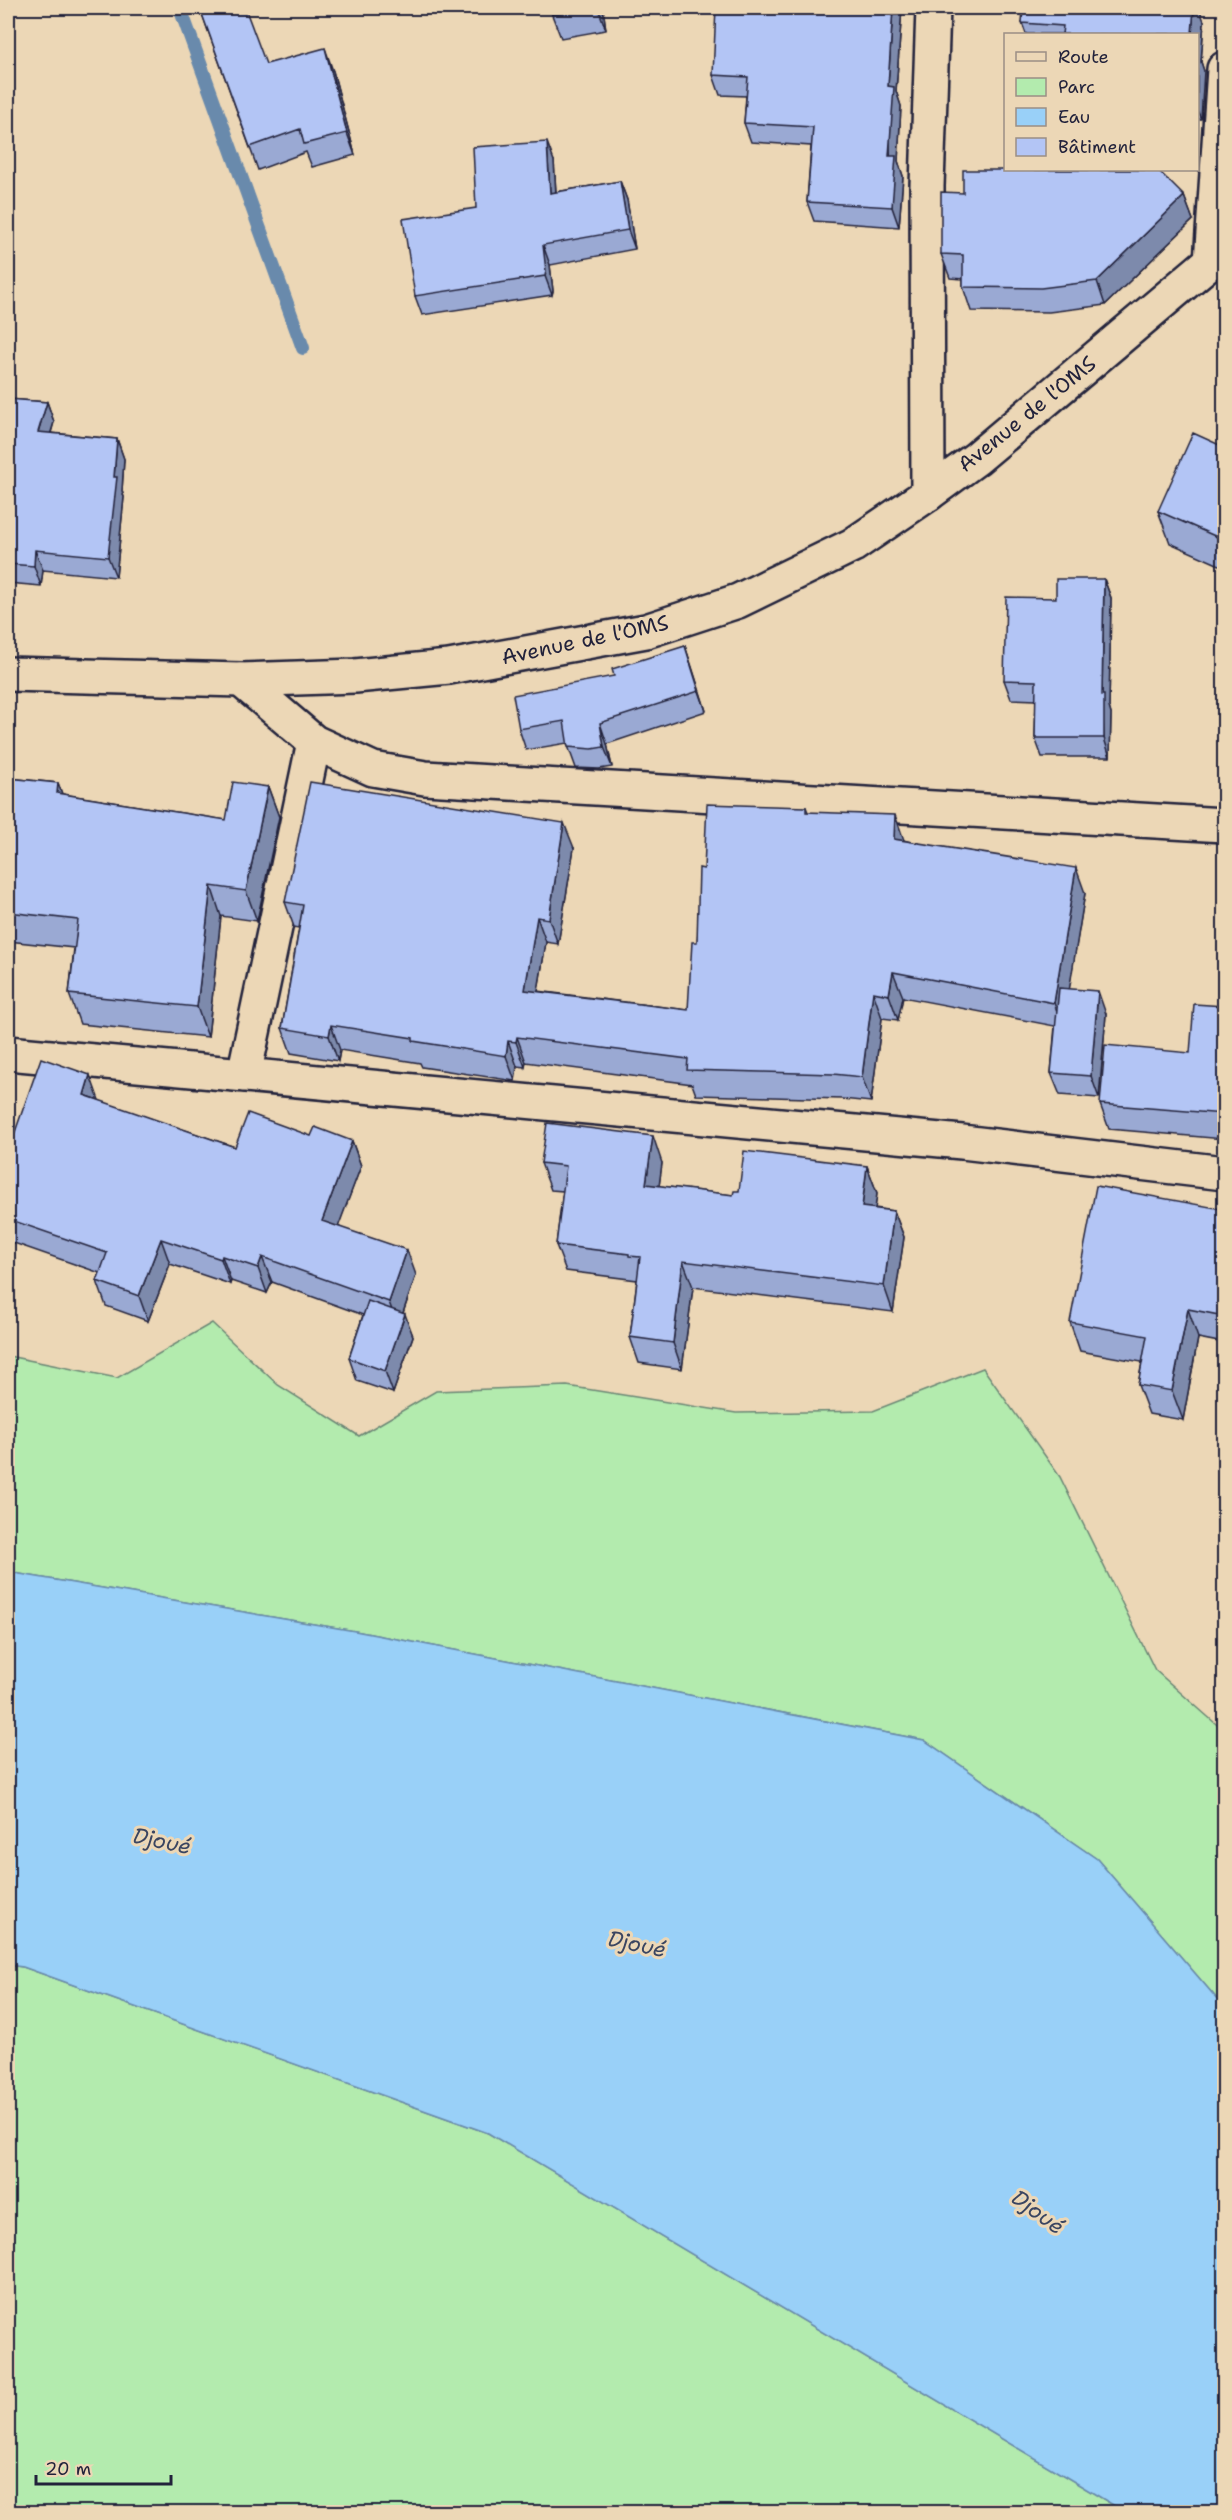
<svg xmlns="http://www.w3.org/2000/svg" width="1232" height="2520" viewBox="0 0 1232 2520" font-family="'Shantell Sans',sans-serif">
  <rect width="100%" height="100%" fill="#ecd7b6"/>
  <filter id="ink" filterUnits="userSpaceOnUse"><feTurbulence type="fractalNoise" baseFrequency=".0167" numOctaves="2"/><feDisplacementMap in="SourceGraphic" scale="12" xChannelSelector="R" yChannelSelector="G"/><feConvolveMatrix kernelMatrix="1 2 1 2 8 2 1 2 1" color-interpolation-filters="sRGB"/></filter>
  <g filter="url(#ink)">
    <path fill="#b3ebae" stroke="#6a8674" stroke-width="1.5" d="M212 1323 278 1385 359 1436 436 1391 567 1386 736 1413 873 1411 983 1368 1060 1477 1155 1670 1224 1731V2007L1097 1859 924 1740 355 1631 8 1572V1356L117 1378Z
      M8 1965 23 1967 488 2133 1125 2512H8Z"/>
    <path fill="#99d0f8" stroke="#698aac" stroke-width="1.5" d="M8 1572 355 1631 924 1740 1097 1859 1224 2007V2512H1125L488 2133 23 1967 8 1965Z"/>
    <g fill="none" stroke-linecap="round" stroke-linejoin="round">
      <path stroke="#698aac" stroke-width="14" d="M180 8 303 348"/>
      <defs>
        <path id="minor" d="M1211 262 1224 69
          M928 494 927 186 933 8
          M241 680 314 742 373 769 425 778 1224 825
          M8 1053 962 1142 1224 1173
          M244 1075 314 742"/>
        <path id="tertiary" d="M8 674 241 680 355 676 449 667 646 631 738 601 853 545 928 494 977 458 1224 250"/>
      </defs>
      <use href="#minor" stroke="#22223b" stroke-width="38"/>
      <use href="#tertiary" stroke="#22223b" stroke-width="38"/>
      <use href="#minor" stroke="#ecd7b6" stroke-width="33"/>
      <use href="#tertiary" stroke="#ecd7b6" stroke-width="33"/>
    </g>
    <path fill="#9aa9d3" stroke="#22223b" stroke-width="1.5" d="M551 8H603L606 30 561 38 552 15Z
      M902 8 896 91 901 106 898 161 903 176 899 227 814 221 807 202 811 146 751 142 744 123 746 96 720 95 713 75Z
      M202 14 266 64 333 71 355 155 312 167 306 152 258 170Z
      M1204 21 1201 62 1204 71 1201 119H1197V34H1026L1022 23Z
      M554 161 556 192 620 181 627 200 635 249 550 265 553 291 552 295 422 315 415 296 476 208Z
      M1184 196 1193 220 1105 305 1049 312 971 311 963 287V279L950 278 941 254Z
      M8 399 47 402 54 422 51 433 117 439 124 459 122 491 124 497 116 577 43 570 41 586 8 583Z
      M1224 447V567L1170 543 1158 511Z
      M1104 579 1111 598 1109 707 1111 714 1110 757H1042L1035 738 1036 700 1011 699 1004 680 1056 598Z
      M685 646 706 711 607 744 612 767 599 769 576 768 567 743 526 750 519 729 614 676Z
      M8 778 58 783 62 794 226 820 268 787 279 817 257 921 221 916 208 1037 80 1024 69 994 74 948 8 941Z
      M806 807 808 812 1085 893 1069 989 1106 1014 1099 1098 1060 1095 1051 1073 1055 1026 903 997 898 1020 882 1018 871 1102 842 1099 696 1095 692 1084 526 1062 525 1067 517 1066 515 1081 422 1067 420 1063 340 1050 338 1061 291 1053 282 1028 299 928 294 927 285 902 574 848 558 944 546 942 538 991 688 1010 697 942 704 869Z
      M1224 1006V1139L1109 1129 1100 1104 1190 1053Z
      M99 1101 235 1147 311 1136 352 1141 361 1166 338 1226 416 1275 403 1313 413 1336 393 1393 357 1381 349 1358 363 1315 272 1282 267 1293 231 1281 230 1284 170 1264 148 1321 106 1306 97 1281 100 1273 8 1241V1152Z
      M541 1163H662L659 1186 733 1195 739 1191 867 1166 877 1193 875 1208 894 1211 904 1237 893 1312 693 1287 682 1369 639 1363 630 1337 637 1280 566 1271 556 1245 563 1191 551 1190Z
      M1224 1193V1343L1198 1338 1183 1420 1149 1414 1138 1385 1142 1362 1080 1351 1070 1322 1221 1209Z"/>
    <path fill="#7d8aac" stroke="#22223b" stroke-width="1.5" d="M598 8H603L606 30Z
      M893 8H902L896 91 901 106 898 161 903 176 899 227 892 207 888 86Z
      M1194 8H1199L1204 21 1201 62 1204 71 1201 119 1197 110V34H1192Z
      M325 48 333 71 355 155 347 133Z
      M547 142 554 161 557 212 550 193Z
      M620 181 627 200 635 249 628 230Z
      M1184 196 1193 220 1105 305 1097 281Z
      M543 245 550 265 553 291 552 295 545 276Z
      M47 402 54 422 45 452 38 432Z
      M117 439 124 459 122 491 124 497 116 577 108 557Z
      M35 550 43 570 41 586 34 566Z
      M1104 579 1111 598 1109 707 1111 714 1110 757 1104 738 1102 695Z
      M685 646 692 667 706 711 699 691Z
      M600 723 607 744 612 767 604 747Z
      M58 783 69 813 57 793Z
      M268 787 279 817 257 921 246 891Z
      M895 815 904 840 903 864 894 839Z
      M564 823 574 848 558 944 549 919Z
      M1076 868 1085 893 1063 1028 1054 1003Z
      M211 886 221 916 208 1037 197 1007Z
      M537 917 546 942 534 1015 525 990Z
      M893 972 903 997 898 1020 889 995Z
      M1098 991 1106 1014 1099 1098 1091 1076Z
      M873 992 882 1018 871 1102 862 1077Z
      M331 1025 340 1050 338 1061 329 1036Z
      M517 1037 526 1062 525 1067 516 1042Z
      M508 1041 517 1066 515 1081 506 1056Z
      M90 1075 99 1100 84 1095Z
      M653 1136 662 1163 656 1210 646 1184Z
      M352 1141 361 1166 331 1246 322 1221Z
      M867 1166 877 1193 872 1233 862 1207Z
      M894 1211 904 1237 893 1312 884 1286Z
      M161 1239 170 1264 148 1321 139 1296Z
      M407 1250 416 1275 398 1327 389 1302Z
      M222 1256 231 1281 230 1284 221 1259Z
      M262 1257 272 1282 267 1293 258 1268Z
      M683 1261 693 1287 682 1369 673 1343Z
      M1188 1309 1198 1338 1183 1420 1172 1391Z
      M405 1314 413 1336 393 1393 385 1371Z"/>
    <path fill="#b3c5f5" stroke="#22223b" stroke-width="1.5" d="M219 8H245L266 64 325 48 347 133 304 144 300 129 250 147 202 14Z
      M551 8H597L552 15Z
      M716 8H893L888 86 894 87 889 156H896L892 207 807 202 813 127 744 123 748 77 713 75Z
      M1023 8H1194L1192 34H1062L1063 26 1022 23Z
      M547 142 550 193 620 181 628 230 543 245 546 271 545 276 415 296 403 219 476 208 473 147Z
      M963 170H1158L1184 196 1097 281 1041 288 963 287V255L941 254V192L963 193Z
      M8 399 47 402 38 432 117 439 114 477H117L108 557 35 550 34 566 8 564Z
      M1193 433 1224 447V540L1158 511Z
      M1056 579H1104L1102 695H1104V738H1035L1036 681 1004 680 1006 597 1056 598Z
      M685 646 699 691 600 723 604 747 592 749 568 747 564 721 519 729 513 695 614 676 612 669Z
      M8 778 58 783 57 793 226 820 233 782 268 787 246 891 211 886 197 1007 69 994 78 920 8 912Z
      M310 782 564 823 549 919 537 917 525 990 688 1010 692 942H697L699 868 704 869 707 804 806 807V812L895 815 894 839 1076 868 1054 1003 893 972 889 995 873 992 862 1077 833 1074 687 1070 688 1059 517 1037 516 1042 508 1041 506 1056 413 1041V1038L331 1025 329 1036 282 1028 303 905 285 902Z
      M1059 988 1098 991 1091 1076 1051 1073Z
      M1194 1004 1224 1006V1114L1100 1104 1105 1045 1190 1053Z
      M41 1058 90 1075 84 1095 235 1147 248 1113 311 1136 315 1127 352 1141 322 1221 407 1250 389 1302 262 1257 258 1268 222 1256 221 1259 161 1239 139 1296 97 1281 107 1253 8 1219V1152Z
      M547 1123 653 1136 646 1184 733 1195 734 1191H739L744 1151 867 1166 862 1207 894 1211 884 1286 683 1261 673 1343 630 1337 640 1257 629 1256V1254L556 1245 566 1166 541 1163Z
      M1096 1186 1221 1209 1224 1193V1316L1188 1309 1172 1391 1138 1385 1147 1336 1070 1322Z
      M368 1301 405 1314 385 1371 349 1358Z"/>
  </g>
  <g text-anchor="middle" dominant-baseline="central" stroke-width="6" stroke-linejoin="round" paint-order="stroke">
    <g font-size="21" fill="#22223b" stroke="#ecd7b6">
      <text transform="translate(1027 414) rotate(-39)">Avenue de l'OMS</text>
      <text transform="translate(585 640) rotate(-12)">Avenue de l'OMS</text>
    </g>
    <g font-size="22" font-style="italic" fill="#3a4561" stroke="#ecd7b6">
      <text transform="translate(162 1841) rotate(12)">Djoué</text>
      <text transform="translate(637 1944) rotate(12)">Djoué</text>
      <text transform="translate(1038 2212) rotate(36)">Djoué</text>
    </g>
  </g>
  <rect width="1232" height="2520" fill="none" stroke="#ecd7b6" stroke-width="30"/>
  <rect x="15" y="15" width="1202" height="2490" fill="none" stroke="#22223b" stroke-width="2" filter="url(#ink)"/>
  <rect x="1004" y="33" width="195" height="138" fill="#ecd7b6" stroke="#9b8f85" stroke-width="1.5"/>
  <rect x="1016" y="52" width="30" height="9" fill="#ecd7b6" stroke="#9b8f85" stroke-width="1.5"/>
  <text x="1058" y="63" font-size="18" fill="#22223b">Route</text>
  <rect x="1016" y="78" width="30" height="18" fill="#b3ebae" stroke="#9b8f85" stroke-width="1.5"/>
  <text x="1058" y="93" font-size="18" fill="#22223b">Parc</text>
  <rect x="1016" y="108" width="30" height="18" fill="#99d0f8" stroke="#9b8f85" stroke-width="1.5"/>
  <text x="1058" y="123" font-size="18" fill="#22223b">Eau</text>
  <rect x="1016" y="138" width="30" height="18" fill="#b3c5f5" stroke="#9b8f85" stroke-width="1.5"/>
  <text x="1058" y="153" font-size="18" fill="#22223b">Bâtiment</text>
  <path d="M36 2475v9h135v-9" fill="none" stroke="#22223b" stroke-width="3"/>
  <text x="45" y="2475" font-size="18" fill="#22223b" stroke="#ecd7b6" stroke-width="4.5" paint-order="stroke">20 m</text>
</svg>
